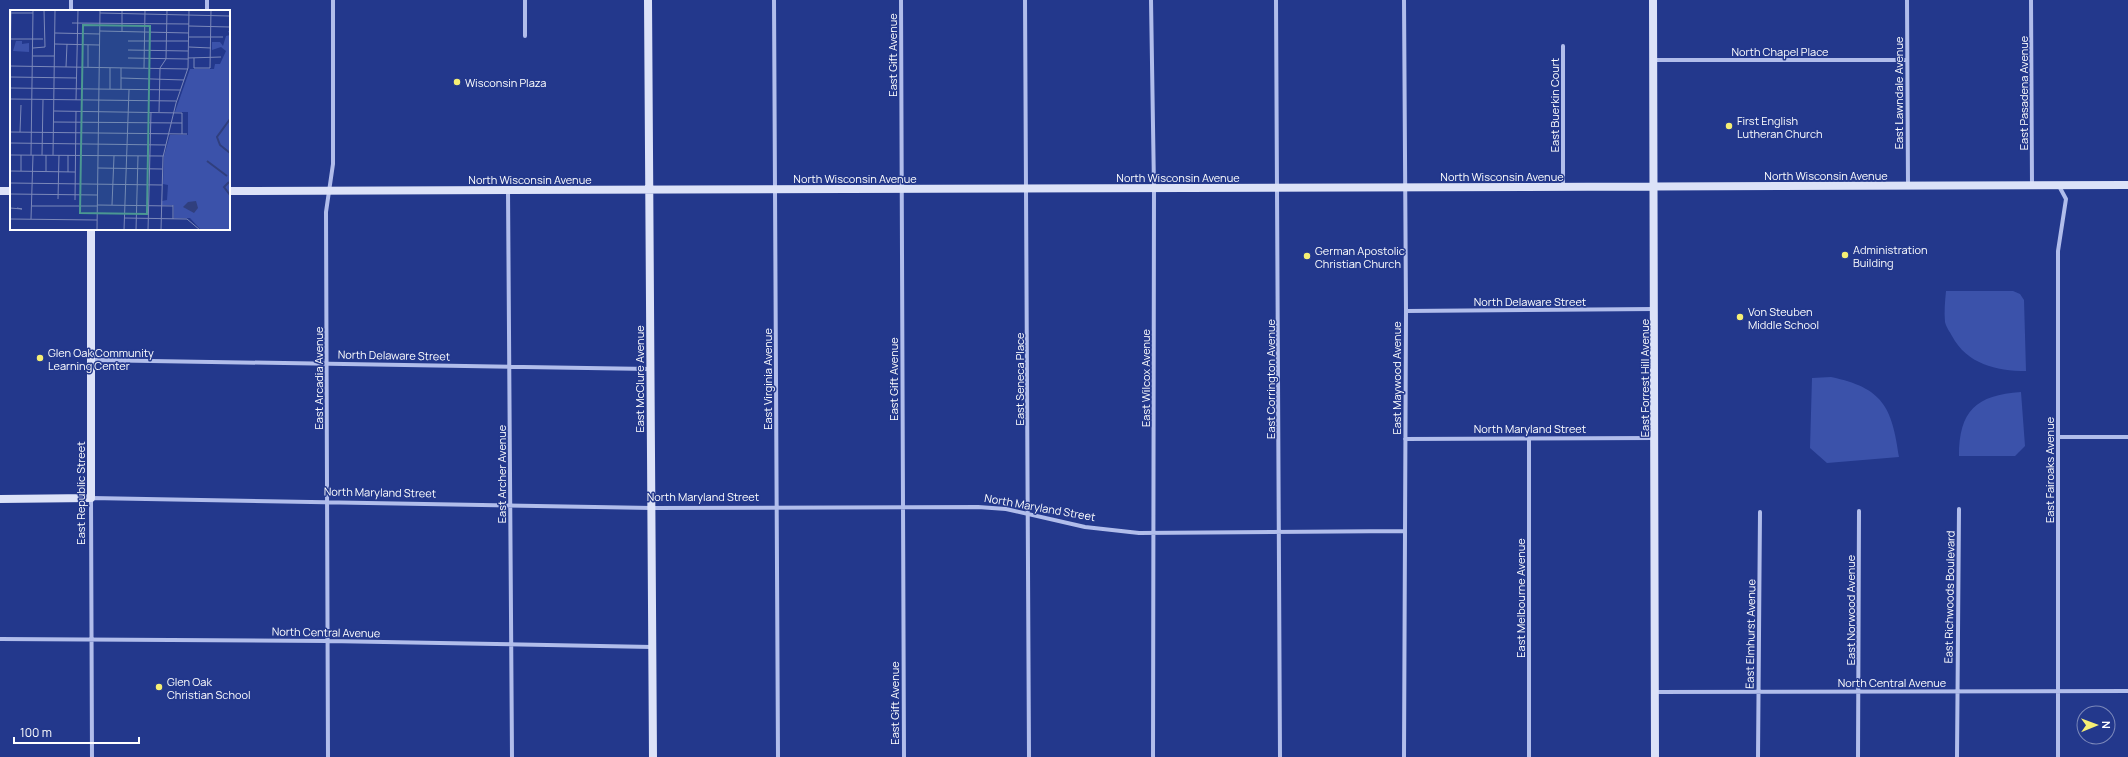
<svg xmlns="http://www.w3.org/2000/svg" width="2128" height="757" viewBox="0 0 2128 757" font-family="Manrope,sans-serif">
  <rect width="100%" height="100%" fill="#23388c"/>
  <path fill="#3b52aa" d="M1946 291H2013L2020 294 2024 300 2026 371C1996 371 1967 364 1952 336 1950 332 1946 327 1945 322 1944 312 1945 301 1946 291Z
    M1831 377C1883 388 1892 407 1899 457L1827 463 1810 448 1812 378Z
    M2021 392 2025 446 2015 456H1959C1959 411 1976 395 2021 392Z"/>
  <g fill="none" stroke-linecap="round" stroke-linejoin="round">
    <path stroke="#b1bdeb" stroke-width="4" d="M71 0V11
      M207 0V11
      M525 0V36
      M774 0 778 757
      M901 0 904 757
      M1025 0 1029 757
      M1151 0 1154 188 1153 757
      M1276 0 1280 757
      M1404 0 1406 311 1404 757
      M1907 0 1908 186
      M2031 0 2032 186
      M1563 46V187
      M1654 60H1907
      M508 190 512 757
      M1406 311 1655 309
      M91 360 650 369
      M2058 437H2128
      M1405 439 1655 438
      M0 639 328 641 652 647
      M1655 692 2128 691
      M92 757 91 498 652 508 978 507 1006 509 1085 527 1139 533 1404 531
      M328 757 326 212 333 164V0
      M1529 757V439
      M1758 757 1760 512
      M1858 757 1859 511
      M1957 757 1959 509
      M2058 757V251L2066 199 2059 186"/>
    <path stroke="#dce2f8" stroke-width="8" d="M648 0 653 757
      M1653 0 1655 757
      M0 191H11
      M229 191 2128 185
      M0 499 91 498V229"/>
  </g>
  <g fill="#f6ef74" stroke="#23388c" stroke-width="1.5">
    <circle cx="457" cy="82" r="4"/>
    <circle cx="1729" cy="126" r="4"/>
    <circle cx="1845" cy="255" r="4"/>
    <circle cx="1307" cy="256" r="4"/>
    <circle cx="1740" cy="317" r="4"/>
    <circle cx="40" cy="358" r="4"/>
    <circle cx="159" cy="687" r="4"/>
  </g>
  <g text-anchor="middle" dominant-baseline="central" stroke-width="3" stroke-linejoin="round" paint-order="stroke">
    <g font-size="11" fill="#fff" stroke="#23388c">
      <text x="1780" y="51">North Chapel Place</text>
      <text transform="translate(892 55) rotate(-90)">East Gift Avenue</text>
      <text transform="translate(1898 93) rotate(-90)">East Lawndale Avenue</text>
      <text transform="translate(2023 93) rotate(-90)">East Pasadena Avenue</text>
      <text transform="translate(1554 105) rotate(-90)">East Buerkin Court</text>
      <text x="1826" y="175">North Wisconsin Avenue</text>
      <text x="1502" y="176">North Wisconsin Avenue</text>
      <text x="1178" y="177">North Wisconsin Avenue</text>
      <text x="855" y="178">North Wisconsin Avenue</text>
      <text x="530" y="179">North Wisconsin Avenue</text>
      <text x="1530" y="301">North Delaware Street</text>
      <text transform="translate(394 355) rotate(1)">North Delaware Street</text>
      <text transform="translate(318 378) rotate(-90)">East Arcadia Avenue</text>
      <text transform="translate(1145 378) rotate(-90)">East Wilcox Avenue</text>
      <text transform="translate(1396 378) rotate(-90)">East Maywood Avenue</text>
      <text transform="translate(1644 378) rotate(-90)">East Forrest Hill Avenue</text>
      <text transform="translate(639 379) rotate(-90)">East McClure Avenue</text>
      <text transform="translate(767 379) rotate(-90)">East Virginia Avenue</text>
      <text transform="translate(893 379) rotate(-90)">East Gift Avenue</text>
      <text transform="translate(1019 379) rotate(-90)">East Seneca Place</text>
      <text transform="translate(1270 379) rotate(-90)">East Corrington Avenue</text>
      <text x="1530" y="428">North Maryland Street</text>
      <text transform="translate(2049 470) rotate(-90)">East Fairoaks Avenue</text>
      <text transform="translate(501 474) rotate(-90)">East Archer Avenue</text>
      <text transform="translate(380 492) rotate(1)">North Maryland Street</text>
      <text transform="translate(80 493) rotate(-90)">East Republic Street</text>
      <text x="703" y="496">North Maryland Street</text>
      <text transform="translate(1040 507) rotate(10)">North Maryland Street</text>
      <text transform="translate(1949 597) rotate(-89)">East Richwoods Boulevard</text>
      <text transform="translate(1520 598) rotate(-90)">East Melbourne Avenue</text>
      <text transform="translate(1850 610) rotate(-90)">East Norwood Avenue</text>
      <text transform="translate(326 632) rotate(1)">North Central Avenue</text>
      <text transform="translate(1750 634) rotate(-89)">East Elmhurst Avenue</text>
      <text x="1892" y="682">North Central Avenue</text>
      <text transform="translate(894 703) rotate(-90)">East Gift Avenue</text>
    </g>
    <g font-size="11" fill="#fff" stroke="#23388c" text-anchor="start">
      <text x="465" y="82">Wisconsin Plaza</text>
      <text x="1737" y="120">First English<tspan x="1737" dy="13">Lutheran Church</tspan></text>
      <text x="1853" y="249">Administration<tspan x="1853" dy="13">Building</tspan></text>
      <text x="1315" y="250">German Apostolic<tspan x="1315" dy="13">Christian Church</tspan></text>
      <text x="1748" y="311">Von Steuben<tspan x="1748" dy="13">Middle School</tspan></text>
      <text x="48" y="352">Glen Oak Community<tspan x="48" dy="13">Learning Center</tspan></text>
      <text x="167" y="681">Glen Oak<tspan x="167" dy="13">Christian School</tspan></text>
    </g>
  </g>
  <g transform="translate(10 10)">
    <rect width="220" height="220" fill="#23388c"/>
    <path d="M218 21H220V217L219 220H191L180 208H164V195H152V191L157 190 158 175 153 174 154 146 160 125H178V102H165L180 59H204L205 54H210L216 41 211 37 202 40V32H210L213 36 216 26 220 25ZM6 31H12V34L19 33V42L3 41Z" fill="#3b52aa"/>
    <path d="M186 191 188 198 184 203 173 197 178 192Z" fill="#303f7e"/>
    <path fill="none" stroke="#303f7e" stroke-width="2" d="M220 109 207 127 210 135 220 143M197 151 217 166M219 172 214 177 220 185"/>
    <path fill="none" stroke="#7b88ba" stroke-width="1" d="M1 3H23M90 3 220 6M62 13 179 14M179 16 220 17M90 21 179 23M112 22V0M45 23 90 24M179 27H213M0 29H33M118 31H179M45 34 89 35M179 37 201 38M23 38 35 37 34 0M118 40 178 41M23 46H44M118 48 178 49M178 48 211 47M184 48V58H200L201 0M0 56 178 59M56 57 57 34M78 57V35M134 58 135 0M0 63 1 0M0 67 67 68M111 68 174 70M0 78 170 80M100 79V58M111 79V58M0 89 166 91M66 90 68 0M44 101 172 103V124M149 102 150 58 156 49 157 0M44 112 172 113M0 122 177 124M10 122 11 95M0 133 156 135M0 145 153 146M21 145 23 0M32 145 33 90M43 145 45 0M88 158 152 159M0 161 65 162M11 161V145M36 161V145M58 162V145M0 173 152 175M0 184 87 185M48 189 49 145M65 190 66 101M87 195 163 196M102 195 104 146M163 195V209M22 196H87M0 198 12 199 7 198M114 208 177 209 190 220M0 209 87 210M21 209 23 145M87 220 90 0M114 220 119 80M126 220 128 146M138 220 141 102M151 220 153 147 166 93 178 58 179 0"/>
    <path fill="#4b9892" fill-opacity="0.15" stroke="#4b9892" stroke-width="2" d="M73 15 140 16 137 204 70 203Z"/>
    <rect width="220" height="220" fill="none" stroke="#fff" stroke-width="2"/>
  </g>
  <g transform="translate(2096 725) rotate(89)"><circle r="19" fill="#23388c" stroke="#7b88ba"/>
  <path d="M0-3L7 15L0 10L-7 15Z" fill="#f6ef74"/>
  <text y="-6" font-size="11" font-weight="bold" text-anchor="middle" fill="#ffffff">N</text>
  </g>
  <path d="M14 737v6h125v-6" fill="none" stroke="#ffffff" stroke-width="2"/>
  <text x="20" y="737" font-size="12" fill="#ffffff" stroke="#23388c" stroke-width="3" paint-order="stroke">100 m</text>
</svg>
